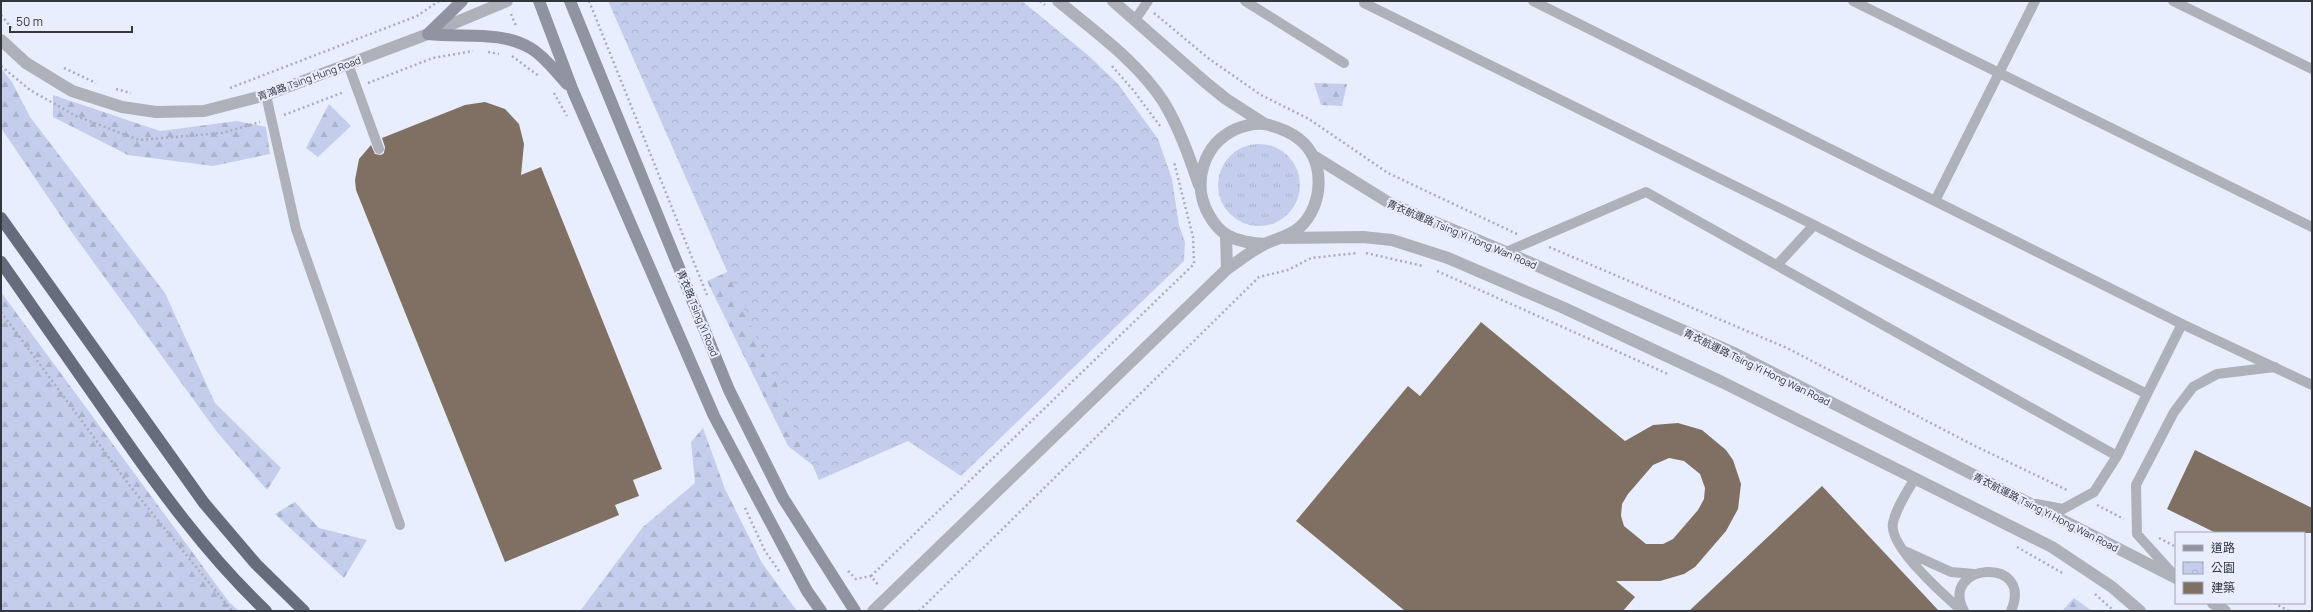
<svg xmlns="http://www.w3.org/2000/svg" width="2313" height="612" viewBox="0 0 2313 612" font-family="Manrope,'Noto Sans TC',sans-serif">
  <defs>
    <pattern id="grass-tufts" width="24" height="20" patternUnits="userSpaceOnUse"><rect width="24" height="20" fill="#c4cdec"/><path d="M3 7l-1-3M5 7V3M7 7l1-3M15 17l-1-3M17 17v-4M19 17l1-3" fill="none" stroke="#a9b1cb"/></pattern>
    <pattern id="forest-firs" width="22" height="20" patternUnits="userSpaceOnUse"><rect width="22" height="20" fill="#c4cdec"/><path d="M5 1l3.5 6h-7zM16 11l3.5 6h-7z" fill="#a9b1cb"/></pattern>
    <pattern id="park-crowns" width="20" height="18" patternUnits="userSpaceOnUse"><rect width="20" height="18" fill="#c4cdec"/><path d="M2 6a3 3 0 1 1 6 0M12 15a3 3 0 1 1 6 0" fill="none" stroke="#a9b1cb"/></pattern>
  </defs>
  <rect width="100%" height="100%" fill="#e9eefe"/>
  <path fill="url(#grass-tufts)" d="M1218 185a41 41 0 1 1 82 0a41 41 0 1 1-82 0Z"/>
  <path fill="url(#forest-firs)" d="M1 68 12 82 30 117 165 293 215 403 281 468 267 490 217 432 73 234 1 128Z
    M1314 83 1347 84 1342 106 1321 105Z
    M53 95 160 131 237 121 266 127 270 154 213 166 128 155 53 117Z
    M329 104 351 126 318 157 306 148Z
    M734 269 814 466 788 446 707 281Z
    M1 292 229 602 239 611H1Z
    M703 428 725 489 762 563 797 611H580L643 527 695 483 691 442Z
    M295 502 319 528 367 540 344 578 275 514Z
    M2074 598 2092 611H2062Z"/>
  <path fill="url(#park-crowns)" d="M608 1H1022L1089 56 1118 84 1158 139 1172 179 1179 225 1185 242 1184 261 961 476 908 441 819 480Z"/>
  <path fill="#807064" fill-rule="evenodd" d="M485 102 505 109 519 124 524 144 521 175 541 167 662 469 633 480 639 496 615 505 619 515 505 562 356 190 355 180 359 159 371 145 375 154 381 155 384 153 385 147 382 138 465 105Z
    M1481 322 1625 441 1653 425 1678 423 1702 430 1726 450 1733 460 1741 484 1738 509 1726 531 1695 567 1684 574 1660 581H1616L1635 597 1623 611H1405L1296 521 1408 386 1420 396ZM1669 458 1684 461 1700 474 1705 488 1704 499 1698 510 1673 539 1663 544H1646L1624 526 1621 516 1622 504 1628 494 1653 465Z
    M2195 450 2312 508V533H2216L2167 509Z
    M1822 486 1939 611H1689Z"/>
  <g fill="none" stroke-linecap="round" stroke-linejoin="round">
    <path stroke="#a9adba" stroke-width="2.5" stroke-dasharray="2 3" stroke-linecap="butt" d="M589 1 707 295
      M1040 1 1045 5
      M1154 13 1208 58 1261 95 1309 119 1388 173 1517 234
      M511 14 516 26
      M1 15 13 30
      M488 52 499 54
      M512 56 540 77
      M1 66 30 90 76 116 139 140 222 133 260 122
      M1112 66 1133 90 1160 126
      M64 68 96 83
      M368 83 433 58 473 51
      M230 88 417 16 439 1
      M116 89 131 93
      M554 93 567 116
      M284 115 344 92
      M1549 247 1787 348 1973 445 2069 491
      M1366 253 1423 266
      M1437 271 1668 374
      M1 312 130 486 232 611
      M2097 505 2124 519
      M745 508 765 551 779 571
      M2159 538 2176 547
      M2017 547 2064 574
      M848 571 856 579 871 576 879 586
      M871 576 1194 264 1193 237 1174 162
      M2095 594 2114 611
      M2274 603 2289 611
      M919 611 1259 277 1288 270 1311 258 1357 253"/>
    <path stroke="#afb1ba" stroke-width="10" d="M1245 1 1344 63
      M1366 1 1364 3 1814 225 2147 394 2182 324
      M1533 1 2182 324 2312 385
      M1853 1 2312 227
      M2173 1 2312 69
      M1135 20 1148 1
      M348 64 379 149
      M266 95 296 229 400 525
      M1936 199 2035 1
      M1506 252 1646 192 2117 456 2147 394
      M1778 264 1814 225
      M1915 478C1907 492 1896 508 1893 523 1888 546 1945 596 1962 611
      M2036 504 2063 509 2094 492 2117 456
      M1907 552 1951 572 1974 574
      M2174 575 2137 534 2136 485 2174 412 2193 387 2217 374 2275 367
      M1964 611C1938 563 2035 555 2011 611"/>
    <path stroke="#afb1ba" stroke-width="12" d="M1 40 26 63 72 91 122 107 156 112 204 111 266 95 428 34 507 1"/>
    <path stroke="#afb1ba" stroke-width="12" d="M1058 1C1094 31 1137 61 1163 101 1179 127 1189 156 1199 185
      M1113 1 1205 82 1226 99 1265 124
      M1312 155 1391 204 1506 252 1736 354 2176 578
      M1226 235 1227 269
      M1284 238 1363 237 1392 240 1448 258 1564 308 1722 382 2052 547 2112 587 2140 611
      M2213 603 2225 611
      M873 611 1227 269C1239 261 1252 250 1265 244 1277 238 1289 237 1300 227 1324 205 1326 160 1299 139 1289 131 1280 128 1269 125 1258 122 1246 125 1236 129 1203 144 1191 184 1209 215 1213 222 1220 231 1227 235 1239 242 1252 243 1265 244"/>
    <path stroke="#9093a0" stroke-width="12" d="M539 1 573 91 714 416 807 591 821 611
      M570 1 729 390 783 498 855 611
      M428 34C462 38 502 30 532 49 546 58 556 72 567 84
      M428 34 462 1"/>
    <path stroke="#676c7d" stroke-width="12" d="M1 218 204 503 256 564 304 611
      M1 262C37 314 74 366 110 418 157 486 206 554 266 611"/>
  </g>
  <g text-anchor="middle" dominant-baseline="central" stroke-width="4" stroke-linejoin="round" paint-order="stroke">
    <g font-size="10" fill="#34363e" stroke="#e9eefe">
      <text transform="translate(309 78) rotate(-20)">青鴻路 Tsing Hung Road</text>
      <text transform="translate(1462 234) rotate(23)">青衣航運路 Tsing Yi Hong Wan Road</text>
      <text transform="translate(698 313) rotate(68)">青衣路 Tsing Yi Road</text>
      <text transform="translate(1757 367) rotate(26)">青衣航運路 Tsing Yi Hong Wan Road</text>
      <text transform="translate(2046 512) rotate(27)">青衣航運路 Tsing Yi Hong Wan Road</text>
    </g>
  </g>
  <rect width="2313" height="612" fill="none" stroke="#34363e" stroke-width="4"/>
  <rect x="2175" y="532" width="130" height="72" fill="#e9eefe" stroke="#a1a4b1"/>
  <rect x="2183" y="545" width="20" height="6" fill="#9093a0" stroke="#a1a4b1"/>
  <text x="2211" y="552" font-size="12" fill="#34363e">道路</text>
  <rect x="2183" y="562" width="20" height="12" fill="url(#park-crowns)" stroke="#a1a4b1"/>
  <text x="2211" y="572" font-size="12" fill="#34363e">公園</text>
  <rect x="2183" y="582" width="20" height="12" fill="#807064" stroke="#a1a4b1"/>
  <text x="2211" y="592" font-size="12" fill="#34363e">建築</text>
  <path d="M10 26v6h122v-6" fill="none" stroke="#34363e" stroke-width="2"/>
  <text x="16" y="26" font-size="12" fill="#34363e" stroke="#e9eefe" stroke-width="3" paint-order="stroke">50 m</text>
</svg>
